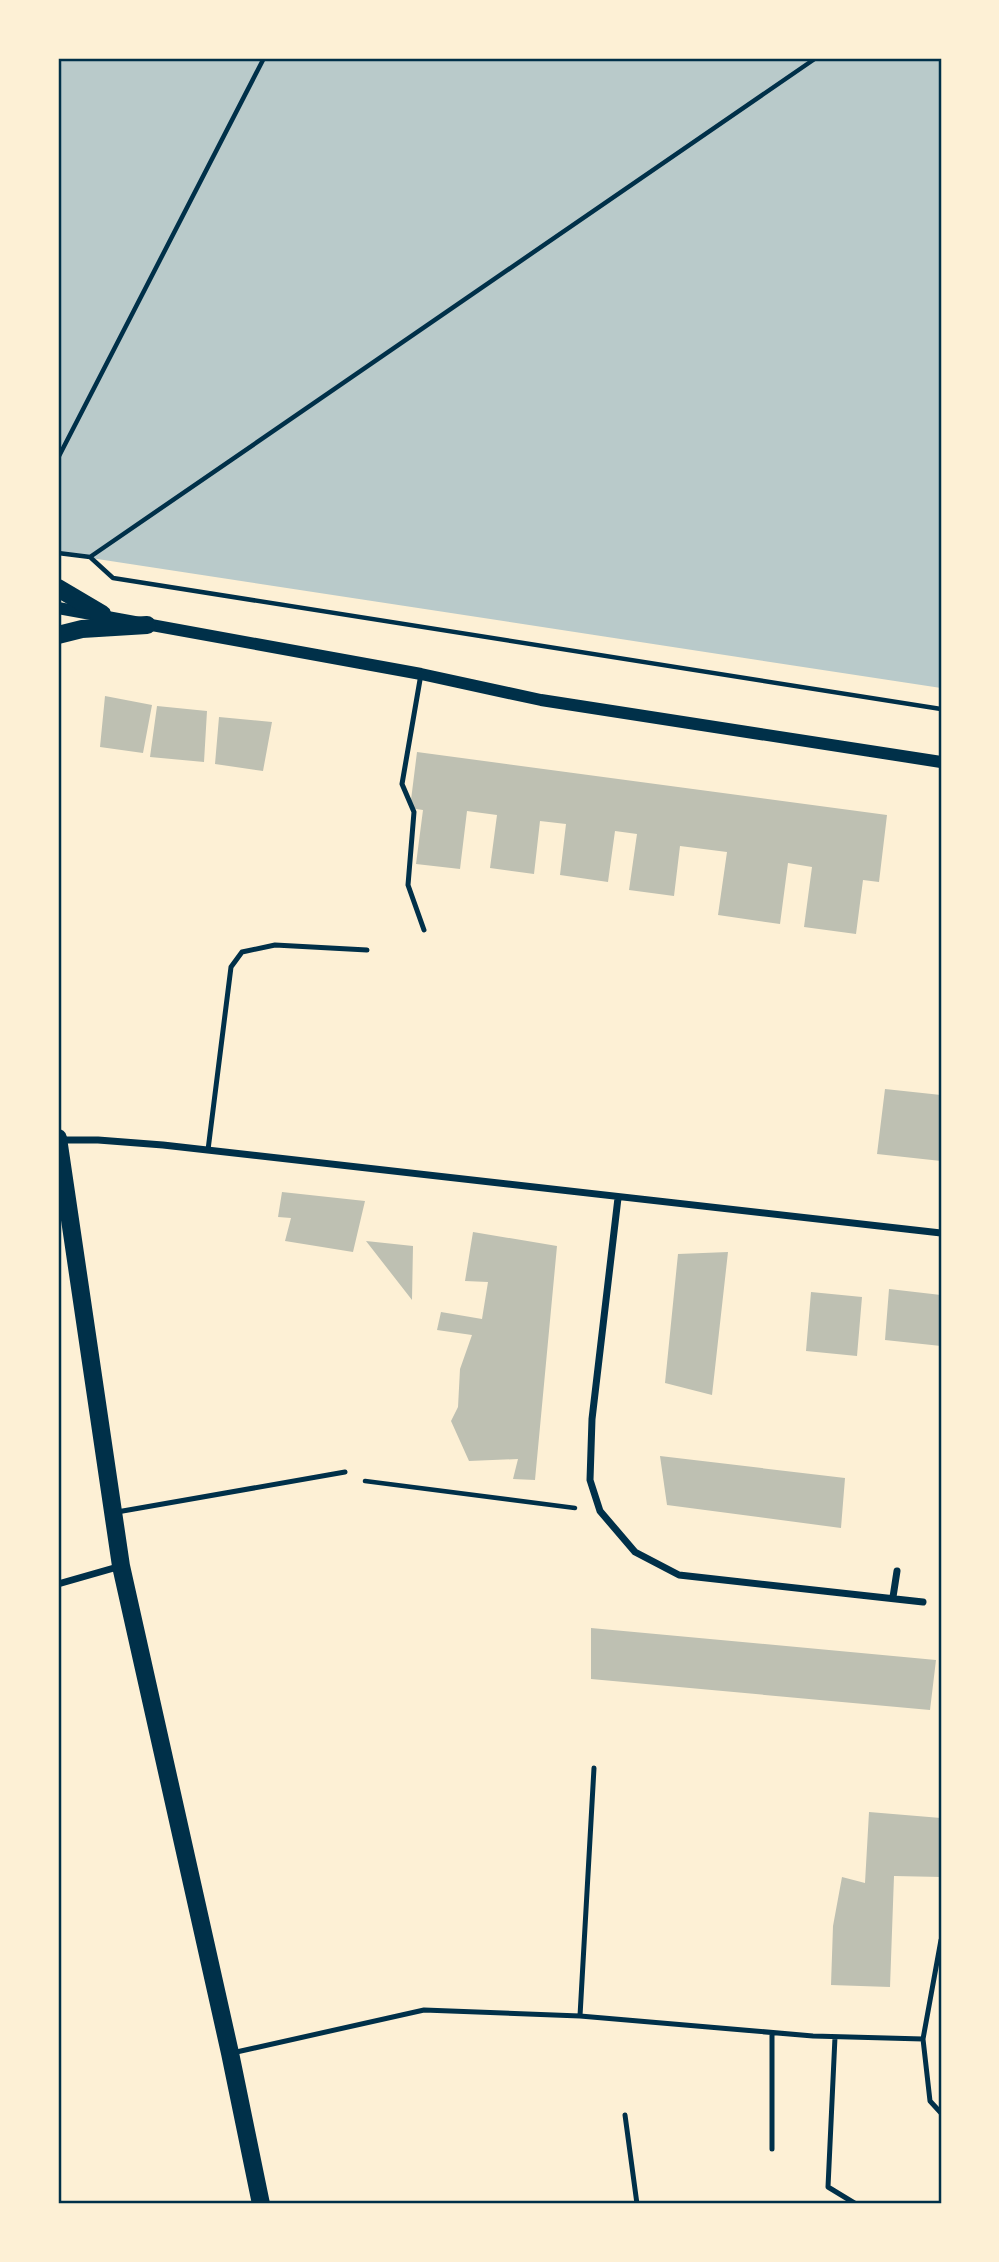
<svg xmlns="http://www.w3.org/2000/svg" width="999" height="2262" viewBox="0 0 999 2262" font-family="'Nunito Sans',sans-serif">
  <rect width="100%" height="100%" fill="#fdf0d5"/>
  <path fill="#b9caca" d="M58 58H941V688L58 553Z"/>
  <path fill="#bec0b2" d="M105 696 152 705 143 753 100 747Z
    M157 706 207 711 204 762 150 757Z
    M219 717 272 722 263 771 215 764Z
    M417 752 887 815 879 882 863 880 856 934 804 927 812 867 788 863 780 924 718 915 727 852 680 846 674 896 629 890 637 834 615 831 608 882 560 875 566 824 540 821 534 874 490 868 497 815 467 811 460 869 416 864 423 810 410 808Z
    M885 1089 941 1095V1161L877 1154Z
    M282 1192 365 1201 353 1252 285 1241 291 1218 278 1217Z
    M473 1232 557 1246 535 1480 513 1479 518 1459 469 1461 451 1421 458 1407 460 1369 472 1335 437 1330 441 1312 482 1319 488 1282 465 1281Z
    M366 1241 413 1246 412 1300Z
    M728 1252 712 1395 665 1383 678 1254Z
    M889 1289 941 1295V1346L885 1340Z
    M811 1292 862 1297 857 1356 806 1351Z
    M660 1456 845 1478 841 1528 667 1505Z
    M591 1628 936 1660 930 1710 591 1679Z
    M869 1812 941 1818V1877L894 1876 890 1987 831 1985 833 1926 842 1877 865 1883Z"/>
  <g fill="none" stroke-linecap="round" stroke-linejoin="round">
    <path stroke="#003049" stroke-width="4.5" d="M58 458 264 58
      M58 553 90 557 113 578 941 709
      M90 557 816 58
      M365 1481 575 1508"/>
    <path stroke="#003049" stroke-width="5" d="M421 674 402 784 414 812 408 885 424 930
      M208 1150 231 967 242 952 275 945 367 950
      M117 1512 345 1472
      M941 1940 923 2039 930 2101 941 2113
      M580 2016 594 1768
      M835 2037 828 2187 856 2204
      M232 2053 424 2010 580 2016 813 2036 923 2039
      M625 2115 637 2204
      M772 2149V2033"/>
    <path stroke="#003049" stroke-width="7" d="M58 1140H98L163 1145 941 1233
      M618 1198 592 1419 590 1480 600 1511 635 1552 679 1575 923 1602
      M58 1584 121 1566
      M893 1597 897 1571"/>
    <path stroke="#003049" stroke-width="12" d="M58 608 421 674 541 700 941 762"/>
    <path stroke="#003049" stroke-width="18" d="M58 588 102 614
      M58 635 82 629 147 625
      M58 1138 121 1566 230 2053 261 2204"/>
  </g>
  <rect width="999" height="2262" fill="none" stroke="#fdf0d5" stroke-width="119"/>
  <rect x="60" y="60" width="880" height="2142" fill="none" stroke="#003049" stroke-width="2.5"/>
</svg>
